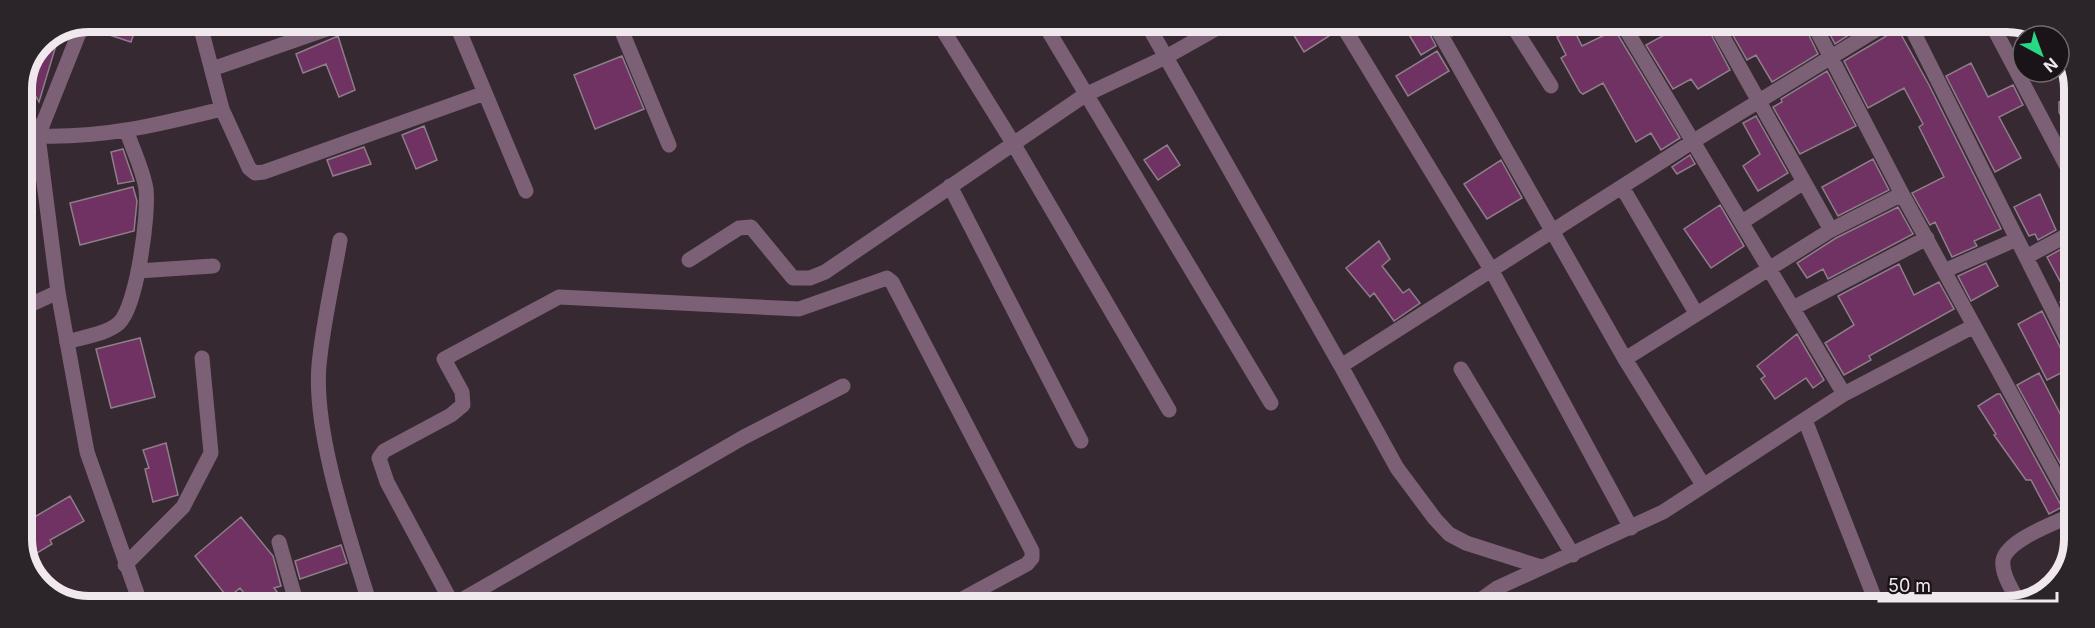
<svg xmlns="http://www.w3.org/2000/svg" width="2095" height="628" viewBox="0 0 2095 628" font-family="Inter,sans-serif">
  <rect width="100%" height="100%" fill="#362932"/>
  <path fill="#703263" stroke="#8e7e89" stroke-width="1.5" d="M92 21H138L131 42 91 29Z
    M1286 22 1321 23 1329 36 1304 52Z
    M1402 23H1424L1436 46 1421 55Z
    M1445 23H1474L1452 36Z
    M1686 23H1705L1730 70 1698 89 1691 79 1673 89 1646 45Z
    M1726 23H1803L1818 54 1772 82 1756 55 1747 60Z
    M1824 23H1861L1863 26 1835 44Z
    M1573 28 1582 46 1615 30 1680 138 1661 150 1651 133 1636 142 1603 83 1583 94 1580 92 1561 58 1566 55 1557 37Z
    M1898 29 1929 85 2001 229 1974 241 1977 246 1952 257 1935 222 1930 225 1912 193 1944 177 1919 127 1923 124 1904 88 1868 108 1844 61Z
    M60 32 39 102 25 78 41 40Z
    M338 36 355 90 339 97 326 64 303 73 296 54Z
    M1437 51 1449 71 1408 96 1396 76Z
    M622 56 644 109 595 129 574 75Z
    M1971 63 1988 97 2013 85 2023 105 1999 117 2021 158 1995 172 1946 76Z
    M1827 71 1856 126 1800 154 1773 107 1782 102 1781 99Z
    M2074 94V125L2067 128 2059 112V102Z
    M1756 116 1788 173 1758 191 1743 166 1760 154 1743 123Z
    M424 126 437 160 416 169 402 135Z
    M1167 145 1180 165 1158 180 1144 160Z
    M364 147 371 164 333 176 327 160Z
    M123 149 134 181 118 184 111 152Z
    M1690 155 1695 164 1677 174 1672 167Z
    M1873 159 1889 190 1838 216 1822 187Z
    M1501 160 1522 198 1487 219 1464 184Z
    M133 187 137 201 134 231 80 245 70 203Z
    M2040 194 2056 230 2038 240 2035 234 2029 236 2014 207Z
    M1720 205 1744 246 1711 268 1684 229Z
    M1898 207 1913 234 1828 279 1823 269 1807 278 1797 263 1836 238Z
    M1379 241 1390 259 1382 266 1403 293 1409 289 1420 303 1394 321 1374 293 1370 297 1346 268Z
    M2065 247 2073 262V329L2060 302 2069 298 2047 257Z
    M1986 263 1998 286 1971 301 1958 276Z
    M1899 264 1914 295 1939 282 1954 309 1869 356 1871 360 1844 375 1825 343 1854 325 1838 296Z
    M2042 311 2064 355 2073 361V367L2047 380 2018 324Z
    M1797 334 1824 380 1813 388 1806 378 1775 399 1761 379 1765 376 1757 366Z
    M140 338 155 397 111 408 96 349Z
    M2039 373 2065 423 2072 419V485L2017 385Z
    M1997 394H2000L2062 507 2049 514 2031 480H2026L1994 435 1996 434 1978 406Z
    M166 443 178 495 153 502 145 469 149 468 143 450Z
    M70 496 84 521 50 540 52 544 27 559 21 545V525Z
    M241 517 273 556 281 586 274 588 287 605H253L240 588 228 598 195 556Z
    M341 545 347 563 300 579 295 561Z"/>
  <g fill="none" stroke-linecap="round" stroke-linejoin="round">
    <path stroke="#7c6075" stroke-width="15" d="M455 21 526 191
      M618 22 669 145
      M938 22 1013 143 1169 410
      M1043 22 1271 403
      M1146 22 1341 366 1692 142 1887 23
      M1341 23 1492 271 1631 528
      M1434 23 1625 359 1703 485
      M1511 23 1551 86
      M1622 23 1844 394
      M1715 23 1831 230
      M1813 23 1902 194 2072 505
      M1909 23 2073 351
      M1991 23 2073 178
      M212 69 350 21
      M21 107 38 136C105 138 157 125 222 109L199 21
      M222 109 249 168 255 173 264 172 485 93
      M950 186 1081 441
      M1622 187 1696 313
      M1742 222 1804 182
      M340 240C333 281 323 323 319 365 313 433 350 539 370 605
      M2026 257 2073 232
      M689 260 739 228 751 227 793 278H810L825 272 1085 95 1166 57 1228 22
      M138 271 213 266
      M1944 271 2017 239
      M1795 307 1927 238
      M21 309 58 292
      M67 342C83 337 107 334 119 323 137 306 149 214 146 189 143 170 133 150 127 132
      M1625 359 1831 230 1902 194
      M1341 366 1397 468 1435 519 1449 534 1466 543 1541 567
      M1461 369 1573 555
      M1805 420 1878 607
      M279 542 297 605
      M125 565 183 507 211 453 202 358
      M2019 603C2013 591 2001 574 2003 560 2007 540 2055 523 2072 515
      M453 605 387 482 379 458 384 451 451 415 463 405 462 392 444 359 559 297 799 309 887 278 892 282 1032 551V558L1027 564 949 606
      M453 605 744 437 843 386
      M1472 606 1497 588 1663 512 1844 394 1974 326"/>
    <path stroke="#7c6075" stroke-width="15" d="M83 23 38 136 58 292 87 452 141 605"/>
  </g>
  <path d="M0 0H2095V628H0ZM89 32H2007A57 57 0 0 1 2064 89V539A57 57 0 0 1 2007 596H89A57 57 0 0 1 32 539V89A57 57 0 0 1 89 32Z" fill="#2b2529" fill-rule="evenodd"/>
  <path fill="none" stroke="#f1e8ee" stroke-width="8" d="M89 32H2007A57 57 0 0 1 2064 89V539A57 57 0 0 1 2007 596H89A57 57 0 0 1 32 539V89A57 57 0 0 1 89 32Z"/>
  <g transform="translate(2041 54) rotate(139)"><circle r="28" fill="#1a1418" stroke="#70696e" stroke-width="1.5"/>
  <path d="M0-4.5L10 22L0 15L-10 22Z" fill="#27d885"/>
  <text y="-9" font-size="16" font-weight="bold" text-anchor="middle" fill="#f1e8ee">N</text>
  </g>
  <path d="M1879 592v9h178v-9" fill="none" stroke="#f1e8ee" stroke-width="3"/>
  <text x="1888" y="592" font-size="18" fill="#f1e8ee" stroke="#1a1418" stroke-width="4.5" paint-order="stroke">50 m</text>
</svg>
